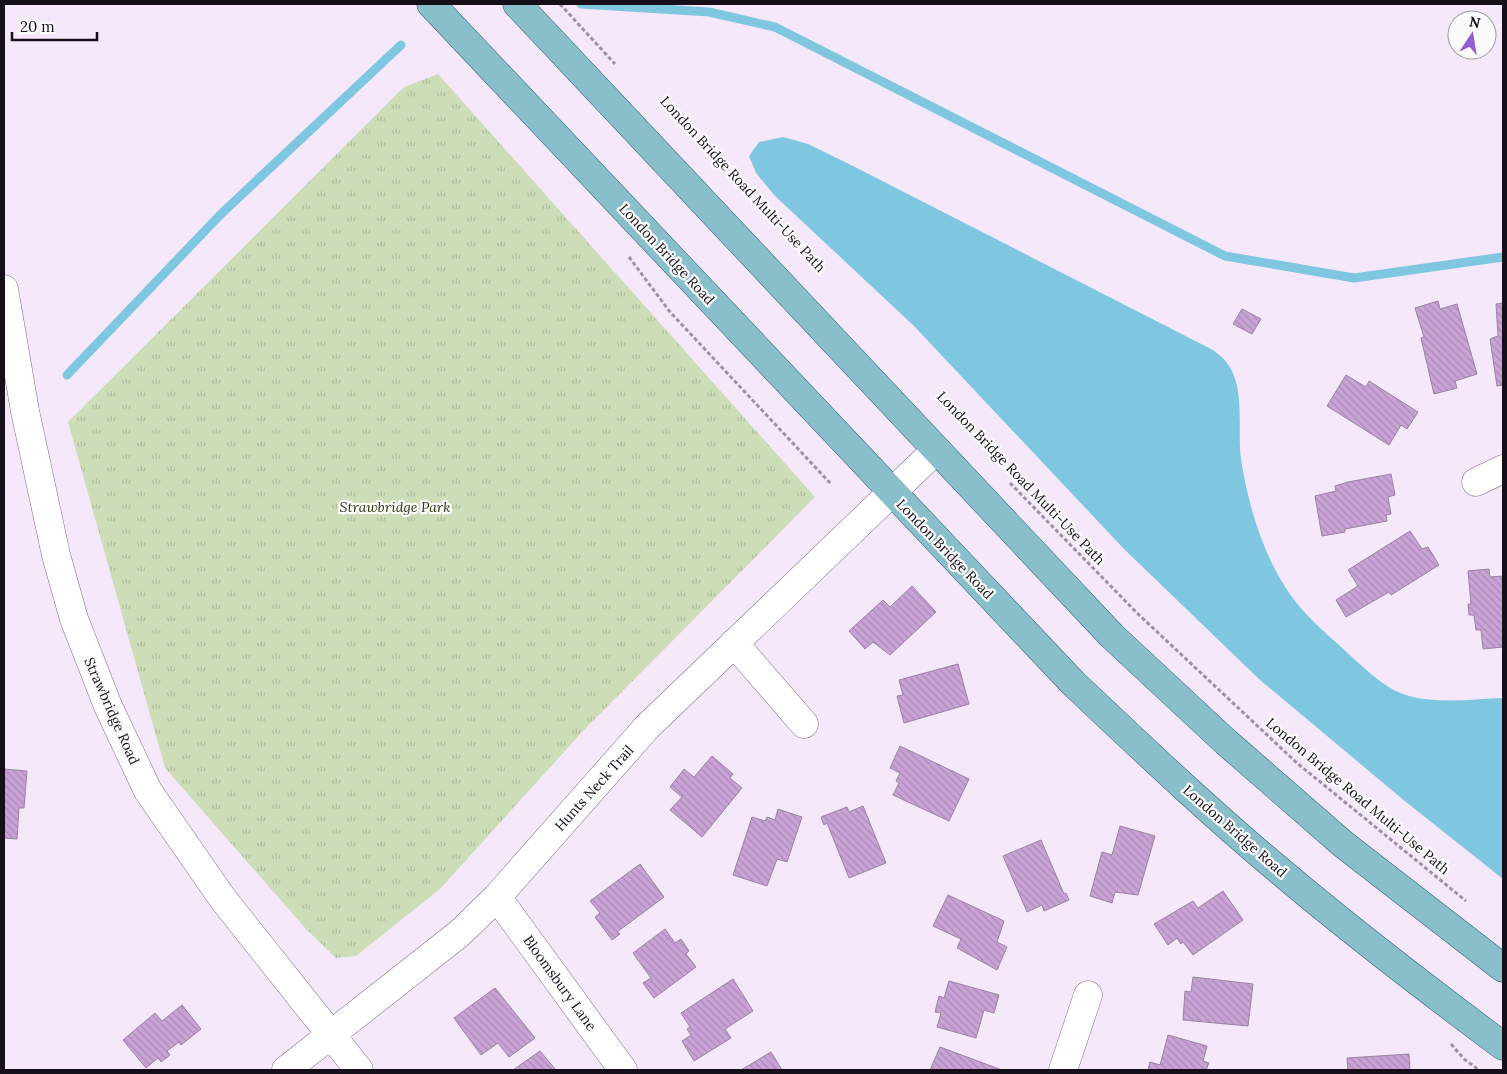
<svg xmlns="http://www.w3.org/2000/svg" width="1507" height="1074" viewBox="0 0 1507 1074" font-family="Lora,serif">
  <defs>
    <pattern id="grass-tufts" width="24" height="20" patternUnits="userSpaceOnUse" patternTransform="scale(1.25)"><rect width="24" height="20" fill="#cdddb8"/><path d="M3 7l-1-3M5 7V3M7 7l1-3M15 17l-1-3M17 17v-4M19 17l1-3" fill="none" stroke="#afbc9e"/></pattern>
    <pattern id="building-back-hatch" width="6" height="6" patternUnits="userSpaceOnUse" patternTransform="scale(1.25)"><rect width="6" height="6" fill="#c9a3d6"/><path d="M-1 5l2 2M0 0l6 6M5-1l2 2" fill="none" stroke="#ac8bb7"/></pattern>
  </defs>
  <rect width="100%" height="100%" fill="#f6e8fb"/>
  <path fill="url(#grass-tufts)" d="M438 74 815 497 583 731 440 889 356 956 336 958 306 929 165 768 68 422 404 87Z"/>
  <path fill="#7fc7e1" d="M783 137 808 144 849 164 1213 350C1218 354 1224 358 1227 363 1246 388 1237 430 1241 459 1248 505 1264 559 1292 597 1308 619 1333 639 1353 658 1370 673 1387 690 1409 696 1439 704 1473 699 1503 698V879L1406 802 1260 680 1124 549 914 326 775 196 756 173 749 156 759 142Z"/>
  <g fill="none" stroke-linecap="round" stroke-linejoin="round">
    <path stroke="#7fc7e1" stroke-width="9" d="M581 4 709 12 775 27 1225 256 1354 278 1503 257
      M67 375 221 214 401 45"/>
  </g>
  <path fill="url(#building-back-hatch)" stroke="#9883a0" d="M1438 301 1440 309 1457 304 1477 374 1455 381 1457 388 1434 394 1421 338 1424 337 1415 308Z
    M1503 303V385L1497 386 1490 339 1498 336 1496 304Z
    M1242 309 1261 319 1252 334 1233 324Z
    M1346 375 1366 387 1369 381 1418 412 1407 429 1401 425 1389 445 1327 406Z
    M1391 474 1395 495 1388 497 1391 514 1386 515 1387 521 1345 529V532L1322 536 1315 496 1336 491 1335 486 1348 482Z
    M1410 531 1422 549 1428 547 1439 565 1391 595 1389 592 1346 617 1336 600 1358 586 1348 570Z
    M1489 569 1490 577 1503 576V647L1483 649 1481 630H1476L1474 615H1469L1468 604H1471L1468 571Z
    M912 586 936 612 890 655 873 642 865 649 849 631 883 600 890 607Z
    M958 664 969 704 904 723 897 696 903 695 899 680Z
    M900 746 969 779 949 821 893 795 899 783 896 781 900 773 890 768Z
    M712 756 733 774 730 778 742 788 702 837 670 810 682 797 670 787 684 769 694 777Z
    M4 769 27 771 24 808H19L17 839 4 838Z
    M863 806 886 863 849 878 827 823 824 825 821 817 847 807 849 812Z
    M778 809 802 817 787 862 777 859 767 886 733 875 752 817 765 821 767 817 775 820Z
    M1120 826 1155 836 1138 895 1115 892 1112 903 1090 896 1102 852 1112 855Z
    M1041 840 1064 894 1066 893 1069 900 1044 911 1042 905 1027 912 1003 856Z
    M640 864 664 897 617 932 620 934 612 940 595 917 600 913 590 901Z
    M1223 891 1243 920 1193 955 1183 942 1181 944 1177 938 1168 945 1154 924 1193 901 1198 908Z
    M948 895 1004 921 997 942 1007 947 997 970 957 948 961 939 933 926Z
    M665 929 675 943 681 939 689 951 686 954 696 967 654 998 643 983 651 978 633 953Z
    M1193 977 1253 984 1248 1026 1183 1020 1185 991 1191 992Z
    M733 979 753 1011 725 1029 731 1038 694 1061 682 1041 691 1035 687 1029 690 1027 681 1013Z
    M949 981 999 995 994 1013 984 1010 976 1038 937 1027 941 1013 935 1012 939 996 944 998Z
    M495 988 535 1038 509 1057 498 1043 481 1055 454 1018Z
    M182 1005 201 1029 181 1045 179 1042 167 1051 170 1055 161 1062 158 1058 146 1068 123 1040 155 1013 162 1021Z
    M1168 1035 1207 1046 1203 1061 1209 1063 1206 1070H1148L1150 1062 1160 1065Z
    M940 1047 1002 1070H930Z
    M540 1051 556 1070H513Z
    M771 1052 782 1070H741Z
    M1409 1054 1410 1070H1348L1347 1058Z"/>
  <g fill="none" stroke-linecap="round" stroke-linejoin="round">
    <defs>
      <path id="minor" d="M4 289 25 411 56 555 74 619 108 706 148 791 223 899 359 1070
        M1476 482 1503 469
        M734 643 804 724
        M497 897 623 1070
        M286 1070 460 933 497 897 647 727 936 450
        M1063 1070 1088 995"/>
      <path id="major" d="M431 4 1073 683C1141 747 1208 811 1280 871 1352 932 1428 990 1503 1046
        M517 4 1112 636 1226 742 1343 844 1503 968"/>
    </defs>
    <use href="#minor" stroke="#816c88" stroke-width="29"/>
    <use href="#major" stroke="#2d6575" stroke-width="29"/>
    <path stroke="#9e92a2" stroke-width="3" stroke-dasharray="4 2.5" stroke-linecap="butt" d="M560 4 615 64
      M629 257 670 312 832 485
      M1010 483 1137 613 1297 763 1466 901
      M1451 1044 1464 1059 1479 1070"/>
    <use href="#minor" stroke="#fff" stroke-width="28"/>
    <use href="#major" stroke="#89bfca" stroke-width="28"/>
  </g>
  <g text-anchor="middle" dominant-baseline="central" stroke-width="4.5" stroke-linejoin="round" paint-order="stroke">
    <g font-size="14" fill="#160e19" stroke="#fbfbfb">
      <text transform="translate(743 184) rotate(47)">London Bridge Road Multi-Use Path</text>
      <text transform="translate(667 254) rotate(47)">London Bridge Road</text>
      <text transform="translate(1021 478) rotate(46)">London Bridge Road Multi-Use Path</text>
      <text transform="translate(945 549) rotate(46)">London Bridge Road</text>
      <text transform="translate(112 711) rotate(66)">Strawbridge Road</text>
      <text transform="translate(594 788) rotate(-48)">Hunts Neck Trail</text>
      <text transform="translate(1358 796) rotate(40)">London Bridge Road Multi-Use Path</text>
      <text transform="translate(1235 831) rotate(41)">London Bridge Road</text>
      <text transform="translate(560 983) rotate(54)">Bloomsbury Lane</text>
    </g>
    <g font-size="14" font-style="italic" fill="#2a390f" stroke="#fbfbfb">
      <text x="395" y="507">Strawbridge Park</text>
    </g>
  </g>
  <rect width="1507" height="1074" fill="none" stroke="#160e19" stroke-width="10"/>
  <g transform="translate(1472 35) rotate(12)"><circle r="24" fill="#fbfbfb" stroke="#9f9ca1"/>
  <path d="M0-4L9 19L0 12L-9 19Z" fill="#935dd5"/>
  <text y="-8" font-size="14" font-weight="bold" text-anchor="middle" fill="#160e19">N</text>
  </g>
  <path d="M12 32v8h85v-8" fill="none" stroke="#160e19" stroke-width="2.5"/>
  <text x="20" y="32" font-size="15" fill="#160e19" stroke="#fbfbfb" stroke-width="4" paint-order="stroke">20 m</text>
</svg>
